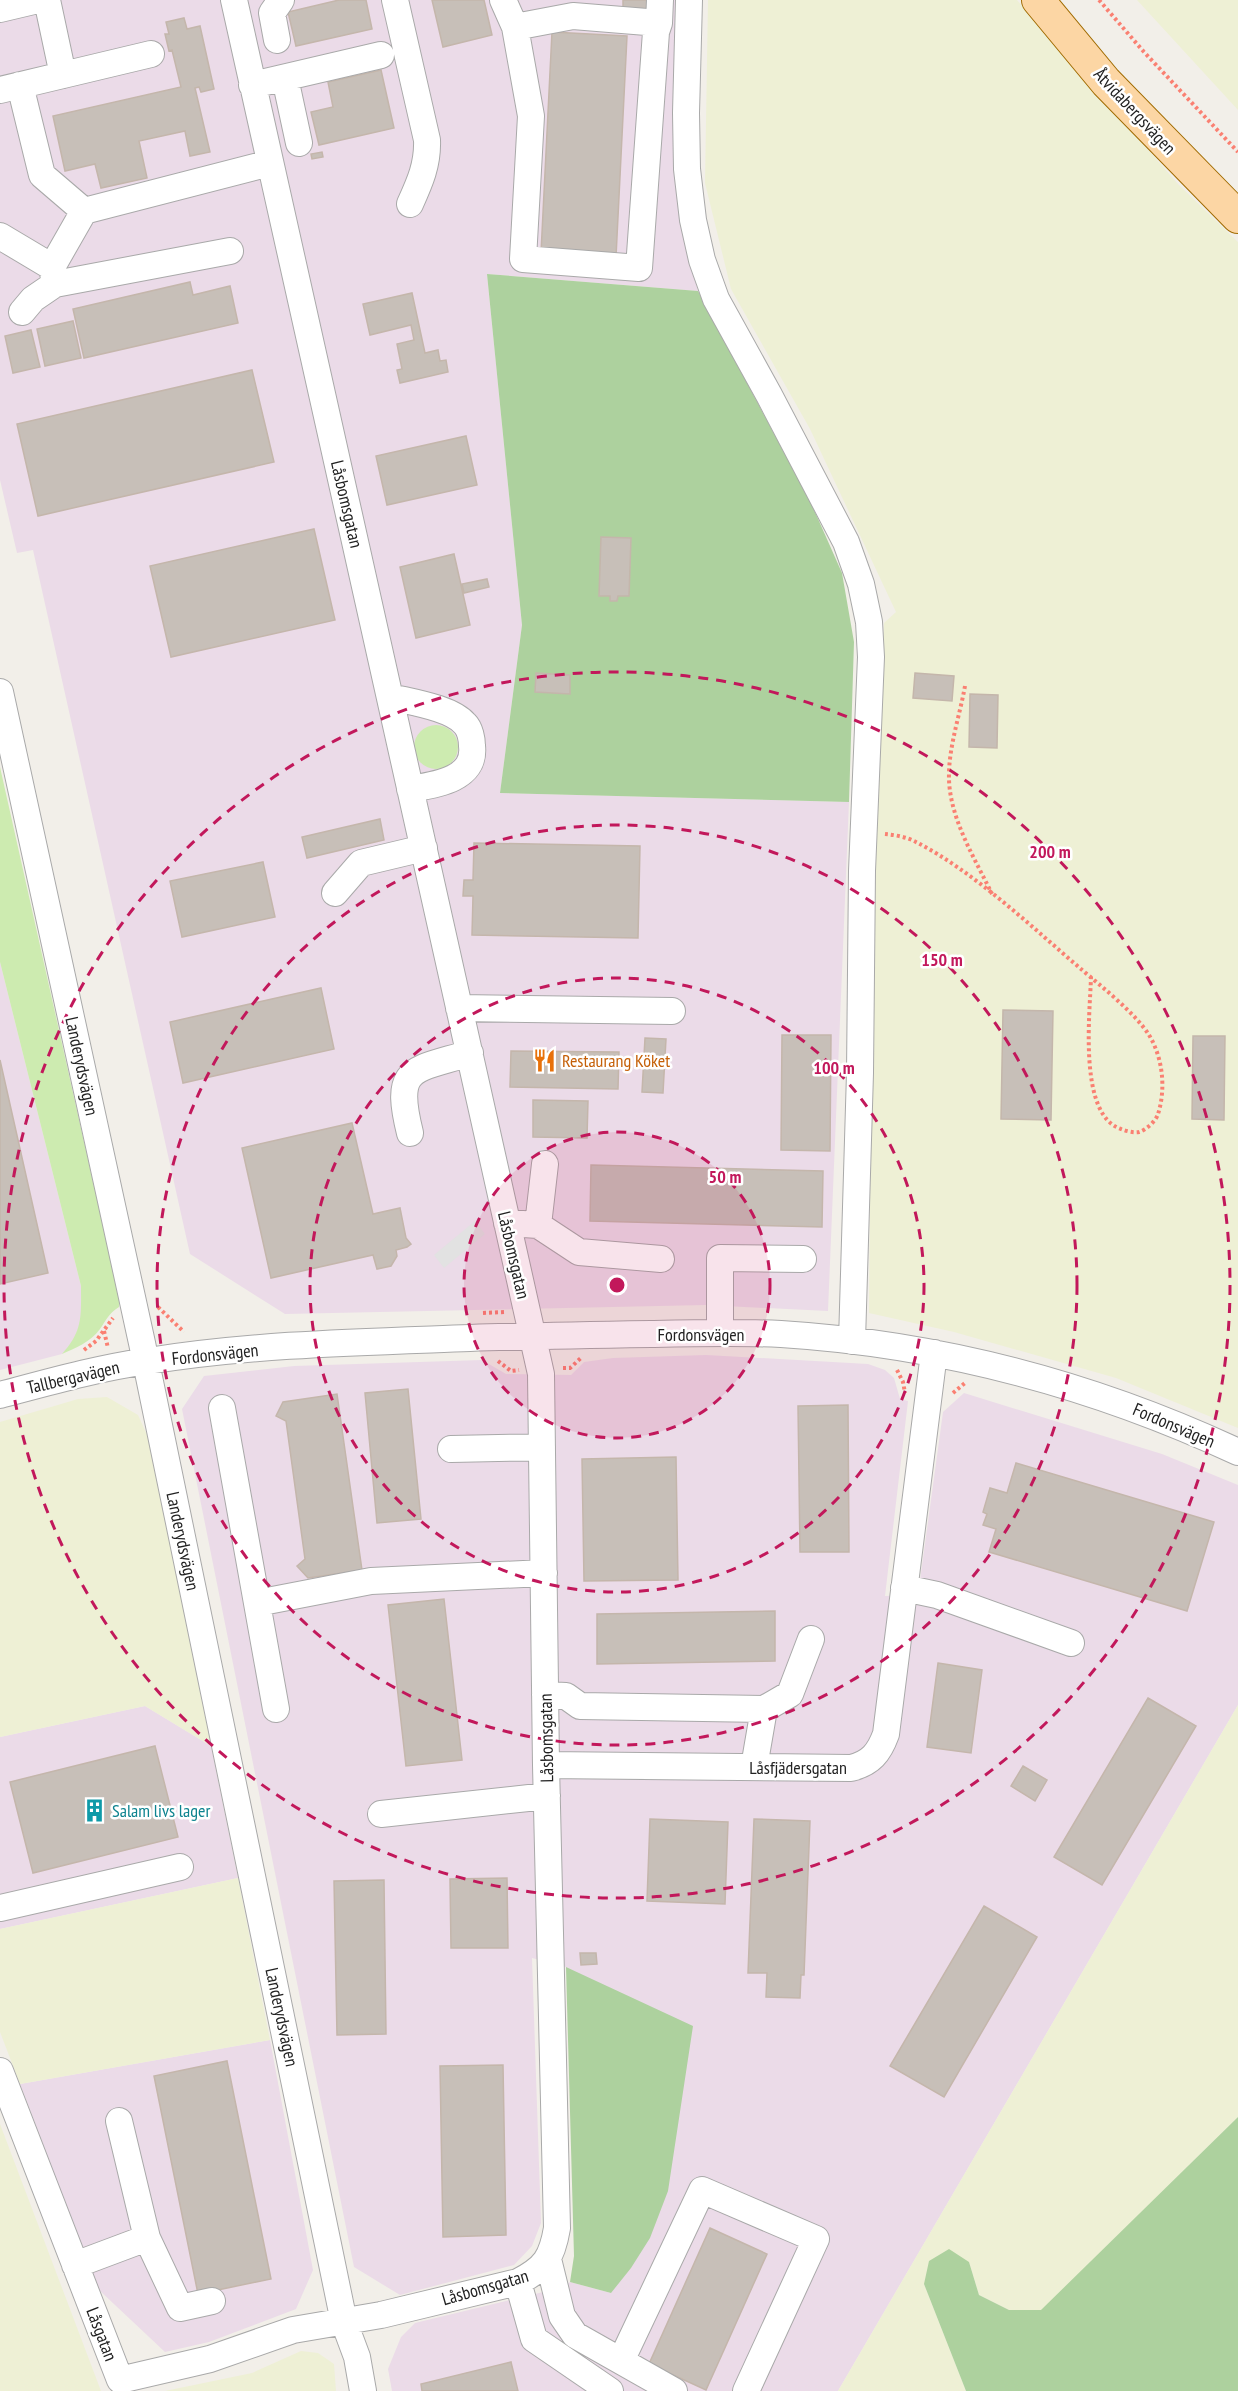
<svg xmlns="http://www.w3.org/2000/svg" width="1238" height="2391" viewBox="0 0 1238 2391" font-family="'PT Sans Narrow',sans-serif">
  <rect width="100%" height="100%" fill="#f2efe9"/>
  <path fill="#ebdbe8" d="M0 0H680L676 126 679 216 698 291 487 274 522 625 500 793 849 802 828 1311 705 1305 285 1314 190 1254 33 550 17 553 0 480Z
    M0 962 81 1286V1320L74 1341 62 1354 0 1370Z
    M706 1355 868 1364 885 1370 894 1378 900 1399 908 1401 885 1596 918 1595 943 1412 964 1393 1162 1454 1238 1485V1705L838 2391H392L388 2369 401 2337 415 2323 564 2287 570 2282 611 2293 566 1967 532 1958 541 2223 532 2246 514 2265 400 2295 354 2267 182 1409 204 1376 294 1366 482 1360 506 1374 571 1375 584 1362 613 1358Z
    M145 1706 211 1746 238 1878 0 1929V1737Z
    M270 2040 313 2270 296 2309 209 2342 165 2352 98 2289 20 2084Z"/>
  <path fill="#eef0d5" d="M708 0H1017L1178 184 1238 242V1428L1116 1378 954 1332 869 1313 873 877 884 623 896 612 810 429 731 289 705 183Z
    M1137 0H1238V110Z
    M107 1397 138 1415 149 1439 211 1746 145 1706 0 1737V1422L78 1399Z
    M1238 1705V2117L1042 2310H1009L979 2295 969 2262 924 2284 966 2391H838Z
    M238 1878 270 2040 20 2084 0 2032V1929Z
    M0 2124 101 2391H0Z
    M301 2351 318 2353 334 2364 336 2391H165L252 2373Z"/>
  <path fill="#cdebb0" d="M414 747a22 22 0 1 1 44 0a22 22 0 1 1-44 0Z
    M0 767 119 1298V1307C108 1314 107 1319 100 1329 91 1342 75 1348 62 1354 83 1331 81 1316 81 1286L0 962Z"/>
  <path fill="#add19e" d="M487 274 698 291 811 503 842 573 854 642 849 802 500 793 522 625Z
    M566 1967 693 2026 668 2191 650 2238 631 2268 611 2293 570 2282 574 2256Z
    M1238 2117V2391H966L924 2284 929 2261 949 2249 969 2262 979 2295 1009 2310H1041Z"/>
  <path fill="#e2e2e2" d="M475 1221 485 1234 444 1268 434 1255Z"/>
  <path fill="#c7bfb8" stroke="#c4b6ab" stroke-width="1.5" d="M339 0H366L372 29 296 46 288 12Z
    M432 0H484L492 35 443 47Z
    M623 0H655L654 12 623 11Z
    M184 18 187 29 200 26 214 89 201 92 199 87 195 88 210 152 190 156 185 131 139 141 147 178 101 188 95 164 65 171 53 116 181 87 172 50 169 51 165 34H169L166 22Z
    M552 32 627 36 616 257 541 253Z
    M381 70 394 128 319 145 311 112 333 107 328 82Z
    M322 152 323 157 312 159 311 154Z
    M190 282 193 295 230 286 238 323 84 358 73 309Z
    M412 293 425 353 438 350 440 361 446 360 448 372 400 383 397 370 402 369 397 344 414 340 411 325 370 335 363 304Z
    M73 321 81 358 45 366 37 329Z
    M31 330 40 367 13 373 5 336Z
    M252 370 274 462 38 516 17 424Z
    M466 436 477 485 387 505 376 456Z
    M314 529 335 620 171 657 150 566Z
    M601 537 631 538 629 596H618L617 601H610V596H599Z
    M454 554 470 625 416 638 400 567Z
    M487 579 489 587 464 593 462 584Z
    M536 673 570 675V694L535 692Z
    M915 673 954 676 952 701 913 698Z
    M970 694 998 695 997 748 969 747Z
    M380 819 384 840 307 858 302 837Z
    M474 843 640 846 638 938 472 935 473 896H463L464 880H473Z
    M263 862 275 917 182 937 170 881Z
    M321 988 334 1049 183 1083 170 1022Z
    M1003 1010 1053 1011 1051 1120 1001 1119Z
    M782 1035H831L830 1151 781 1150Z
    M1193 1036H1225L1224 1120 1192 1119Z
    M645 1038 666 1039 663 1093 642 1092Z
    M511 1051 619 1052 618 1089 510 1087Z
    M0 1060 48 1273 0 1284Z
    M533 1100 588 1101 587 1138 533 1137Z
    M352 1123 373 1214 400 1208 406 1238 411 1244 407 1247 396 1250 397 1256 391 1266 377 1269 373 1255 271 1278 242 1148Z
    M591 1165 823 1171 822 1227 590 1221Z
    M408 1389 421 1519 377 1523 365 1393Z
    M337 1394 362 1570 308 1578 297 1566 305 1559 286 1421 276 1416 283 1402Z
    M848 1405 849 1552H800L798 1406Z
    M676 1457 678 1580 584 1581 582 1459Z
    M1016 1463 1214 1522 1187 1611 989 1552 996 1529 983 1525 987 1514 983 1512 990 1488 1007 1493Z
    M444 1599 462 1760 406 1766 388 1605Z
    M775 1611V1661L597 1664V1614Z
    M938 1663 982 1670 971 1753 927 1747Z
    M1148 1698 1196 1726 1102 1885 1054 1857Z
    M155 1746 178 1837 33 1873 10 1782Z
    M1023 1766 1047 1780 1035 1801 1011 1786Z
    M650 1819 728 1822 725 1904 647 1901Z
    M754 1819 810 1821 804 1975H801L800 1998 766 1997 767 1973H748Z
    M507 1878 508 1948H451L450 1879Z
    M384 1880 386 2034 337 2035 334 1881Z
    M984 1906 1037 1937 944 2097 890 2066Z
    M580 1953H596L597 1964 581 1965Z
    M227 2061 271 2279 198 2294 154 2076Z
    M503 2065 506 2235 443 2237 440 2066Z
    M710 2228 767 2254 706 2390 649 2364Z
    M511 2362 518 2391H422L421 2384Z"/>
  <g fill="none" stroke-linecap="round" stroke-linejoin="round">
    <defs>
      <path id="minor" d="M47 0 63 75 151 54
        M395 0 427 140C428 164 420 182 410 204
        M503 0 515 27 531 116 523 259 639 268 656 32 659 23 660 0
        M689 0 686 113 687 169 693 220 702 260 716 299 769 395 846 542 861 584 869 622 871 657 862 871 860 1073 852 1341
        M0 9 38 0
        M515 27 573 16 659 23
        M277 40 272 13 281 0
        M285 78 299 143
        M20 85 42 175 84 211
        M252 85 381 55
        M0 90 63 75
        M0 236 52 267 84 211 270 163
        M52 267 55 284 230 251
        M22 312 33 299 55 284
        M0 692 142 1343 344 2322 357 2357 363 2391
        M391 697C411 702 452 708 465 724 470 729 472 739 472 746 476 780 434 785 410 789
        M335 893 361 863 424 848
        M459 1008 672 1011
        M410 1133C393 1065 413 1071 470 1053
        M507 1223 538 1225 579 1252 661 1259
        M538 1225 545 1164
        M720 1333V1258L803 1259
        M0 1395C49 1382 98 1368 148 1361 254 1344 363 1342 470 1338 531 1336 593 1335 654 1334 696 1333 739 1332 781 1334 940 1344 1094 1385 1238 1452
        M222 1408 276 1709
        M451 1449 542 1447
        M904 1588 937 1595 1071 1643
        M257 1603 371 1581 544 1573
        M545 1695 566 1696 580 1706 764 1709 790 1694 811 1639
        M546 1765 851 1768C871 1763 879 1753 886 1734L934 1353
        M754 1767 764 1709
        M381 1814 547 1796
        M0 1908 180 1867
        M0 2071 120 2380 210 2359 293 2330 381 2315 518 2282C545 2268 552 2258 557 2228L546 1765 541 1374 234 0
        M147 2238 180 2308 212 2301
        M548 2259 562 2316 575 2335 674 2391
        M75 2265 147 2238 119 2121
        M518 2282 534 2339 610 2391
        M621 2361 702 2190 816 2239 746 2391"/>
      <path id="major" d="M1038 0 1106 82 1238 217"/>
    </defs>
    <use href="#minor" stroke="#a9a9a9" stroke-width="28"/>
    <use href="#major" stroke="#a06b00" stroke-width="34"/>
    <path stroke="#fa8072" stroke-width="4" stroke-dasharray="3 3" stroke-linecap="butt" d="M1099 0 1144 52 1238 152
      M965 686C959 720 945 757 950 791 955 827 976 861 992 894
      M885 834C895 835 907 837 916 842 973 871 1032 927 1081 969 1101 986 1136 1014 1149 1035 1163 1058 1166 1089 1158 1114 1156 1121 1146 1130 1139 1132 1133 1133 1126 1131 1121 1129 1078 1115 1090 1014 1091 977
      M158 1307 184 1332
      M483 1313 506 1312
      M104 1331 108 1348
      M84 1350 96 1341 113 1318
      M498 1361 511 1371 519 1370
      M563 1368H570L581 1358
      M897 1370 903 1382 905 1393
      M953 1393 965 1383"/>
    <use href="#minor" stroke="#fff" stroke-width="26"/>
    <use href="#major" stroke="#fcd6a4" stroke-width="32"/>
  </g>
  <circle cx="617" cy="1285" r="153" fill="#c2185b" fill-opacity=".12"/>
  <g fill="none" stroke="#c2185b" stroke-width="3" stroke-dasharray="10 8">
    <circle cx="617" cy="1285" r="153"/>
    <circle cx="617" cy="1285" r="307"/>
    <circle cx="617" cy="1285" r="460"/>
    <circle cx="617" cy="1285" r="613"/>
  </g>
  <defs>
    <symbol id="restaurant-bare" viewBox="-9 -9 18 18"><path d="M-5-6h1v4h1v-4h1v4h1v-4h1v5L-1.5 .5V6h-2V.5L-5-1ZM5-6V6H3V1.5H1.5Q1.5-4 5-6Z" fill="#e8710a" stroke="#fff" stroke-width="2.5" paint-order="stroke"/></symbol>
    <symbol id="building-bare" viewBox="-9 -9 18 18"><path d="M-4-6H4V6H1V3H-1V6H-4ZM-2.5-4.3h1.7v1.8h-1.7ZM.8-4.3h1.7v1.8H.8ZM-2.5-1h1.7V.8h-1.7ZM.8-1h1.7V.8H.8Z" fill="#0f9aa8" stroke="#fff" stroke-width="2.5" paint-order="stroke"/></symbol>
  </defs>
  <g fill-rule="evenodd">
    <use href="#restaurant-bare" x="528" y="1044" width="33" height="33"/>
    <use href="#building-bare" x="78" y="1794" width="33" height="33"/>
  </g>
  <g text-anchor="middle" dominant-baseline="central" stroke-width="5" stroke-linejoin="round" paint-order="stroke">
    <g font-size="18" fill="#222" stroke="#fff">
      <text transform="translate(1135 111) rotate(47)">Åtvidabergsvägen</text>
      <text transform="translate(347 504) rotate(77)">Låsbomsgatan</text>
      <text transform="translate(82 1066) rotate(78)">Landerydsvägen</text>
      <text transform="translate(514 1255) rotate(77)">Låsbomsgatan</text>
      <text x="701" y="1334">Fordonsvägen</text>
      <text transform="translate(215 1354) rotate(-6)">Fordonsvägen</text>
      <text transform="translate(73 1377) rotate(-13)">Tallbergavägen</text>
      <text transform="translate(1174 1425) rotate(23)">Fordonsvägen</text>
      <text transform="translate(183 1541) rotate(78)">Landerydsvägen</text>
      <text transform="translate(546 1738) rotate(-91)">Låsbomsgatan</text>
      <text x="798" y="1767">Låsfjädersgatan</text>
      <text transform="translate(282 2017) rotate(78)">Landerydsvägen</text>
      <text transform="translate(485 2287) rotate(-16)">Låsbomsgatan</text>
      <text transform="translate(102 2334) rotate(69)">Låsgatan</text>
    </g>
    <g font-size="18" fill="#c56008" stroke="#fff" text-anchor="start">
      <text x="562" y="1060">Restaurang Köket</text>
    </g>
    <g font-size="18" fill="#0d838f" stroke="#fff" text-anchor="start">
      <text x="112" y="1810">Salam livs lager</text>
    </g>
  </g>
  <circle cx="617" cy="1285" r="9" fill="#c2185b" stroke="#fff" stroke-width="3"/>
  <g font-size="18" text-anchor="middle" font-weight="bold" fill="#c2185b" stroke="#fff" stroke-width="5" stroke-linejoin="round" paint-order="stroke">
    <text x="1050" y="858">200 m</text>
    <text x="942" y="966">150 m</text>
    <text x="834" y="1074">100 m</text>
    <text x="725" y="1183">50 m</text>
  </g>
</svg>
